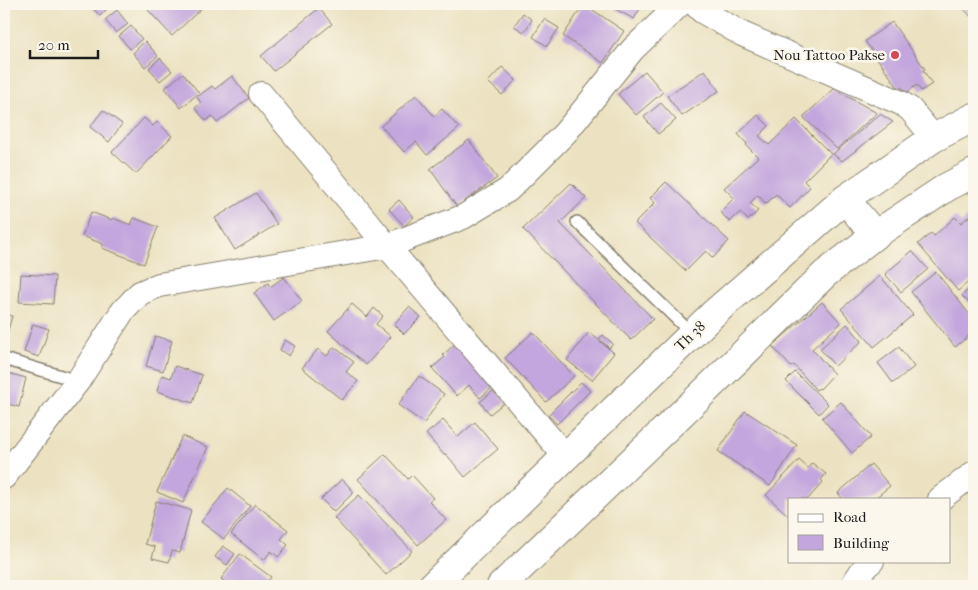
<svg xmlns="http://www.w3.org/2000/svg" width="978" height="590" viewBox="0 0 978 590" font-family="'IM FELL French Canon',serif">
  <rect width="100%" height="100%" fill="#fbf7ec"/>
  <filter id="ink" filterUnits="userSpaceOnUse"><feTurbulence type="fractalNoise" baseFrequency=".02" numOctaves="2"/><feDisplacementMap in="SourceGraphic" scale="10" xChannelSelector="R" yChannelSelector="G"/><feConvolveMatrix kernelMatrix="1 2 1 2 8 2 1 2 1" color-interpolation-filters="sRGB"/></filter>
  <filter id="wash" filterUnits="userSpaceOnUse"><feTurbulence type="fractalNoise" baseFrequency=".0096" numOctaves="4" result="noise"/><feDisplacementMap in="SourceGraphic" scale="20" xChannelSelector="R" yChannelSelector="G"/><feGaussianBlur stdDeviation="1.12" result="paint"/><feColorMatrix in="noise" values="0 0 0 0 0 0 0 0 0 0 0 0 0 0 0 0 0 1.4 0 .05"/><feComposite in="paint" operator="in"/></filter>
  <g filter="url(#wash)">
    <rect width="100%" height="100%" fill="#ece2c1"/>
    <g id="blocks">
      <path fill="#c3a6dd" d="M89 4H108L110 6 100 16Z
        M155 4H206L172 36 148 10Z
        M584 4 624 31 603 63 563 36Z
        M618 4H643L634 19 615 9Z
        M970 4H974V20L964 9Z
        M319 8 332 24 274 71 261 56Z
        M117 10 128 24 116 33 105 20Z
        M523 13 532 20 524 32 514 26Z
        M544 19 559 28 547 46 533 37Z
        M892 22 925 69 923 70 932 84 921 91 917 85 906 93 902 87 899 89 865 41Z
        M131 26 142 39 130 49 119 36Z
        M145 41 158 56 145 67 133 53Z
        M160 58 172 71 160 81 149 68Z
        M502 67 516 80 502 95 488 82Z
        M705 70 719 91 682 116 667 96Z
        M645 71 663 92 636 115 618 94Z
        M183 73 199 93 181 108 165 88Z
        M232 76 249 98 217 123 212 116 206 121 195 108 201 103 197 97 212 86 215 89Z
        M834 89 877 113 837 149 803 117Z
        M416 95 434 116 442 109 459 128 427 155 416 142 404 152 381 126Z
        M661 103 676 120 658 134 644 117Z
        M103 110 122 124 109 142 90 127Z
        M880 114 893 122 842 161 833 154Z
        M758 115 769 126 759 136 769 145 796 119 831 154 804 181 810 187 790 208 776 194 766 204 758 195 750 203 758 211 748 220 740 212 730 222 720 212 734 198 724 188 758 157 746 145 747 144 738 134Z
        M144 118 153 126 157 122 172 136 136 174 112 152Z
        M469 140 497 178 457 207 430 169Z
        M666 182 729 241 713 258 706 251 686 271 635 223 655 203 650 198Z
        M571 183 586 198 560 223 653 319 631 340 523 229Z
        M256 193 277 224 235 250 215 218Z
        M399 200 414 217 404 226 389 209Z
        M91 212 112 220 113 218 131 225 134 218 158 227 144 264 102 248 103 244 82 236Z
        M973 213 974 214V277L958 291 918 244 931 233 934 236 955 217 961 223Z
        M912 251 928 269 901 292 885 274Z
        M936 272 974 320V332L955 347 911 292Z
        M21 274 55 276 53 304 19 302Z
        M880 276 913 315 874 347 841 309Z
        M284 277 302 301 274 321 254 293 268 283 270 287Z
        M974 283V307L962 296Z
        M822 302 841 323 812 349 834 374 820 389 819 388 816 390 794 365 791 367 772 346Z
        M352 304 367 317 374 308 383 316 376 324 391 337 366 365 328 331Z
        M409 307 421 317 404 334 394 324Z
        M4 314 12 316 5 341 4 340Z
        M33 324 49 329 39 357 24 352Z
        M847 324 862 341 835 366 820 349Z
        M533 332 574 376 546 402 505 358Z
        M589 332 614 353 592 380 567 360Z
        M603 335 613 344 609 348 599 339Z
        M155 336 172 341 163 371 146 366Z
        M285 340 295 346 289 356 280 350Z
        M456 343 494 386 480 398 469 385 457 396 432 368 445 357 443 355Z
        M334 347 354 362 346 372 358 381 342 400 302 368 318 349 327 356Z
        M899 347 914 367 893 383 878 363Z
        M175 366 202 375 193 403 157 391 162 375 171 378Z
        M4 372 26 378 19 407 4 403Z
        M795 372 828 404 819 414 786 381Z
        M419 376 444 394 424 423 398 405Z
        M581 382 590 391 557 424 548 415Z
        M495 389 505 402 490 414 480 402Z
        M841 402 871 437 852 453 822 418Z
        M745 411 797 445 770 486 718 451Z
        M443 420 458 437 475 422 498 449 465 477 446 454 444 455 426 434Z
        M182 436 208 447 183 503 157 492Z
        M385 454 408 479 412 475 433 498 429 501 446 520 418 545 358 479Z
        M799 460 808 468 812 463 826 474 821 480 823 482 808 499H789V516L766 495Z
        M871 464 890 486 874 499H843L838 493Z
        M342 479 354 492 334 512 321 499Z
        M228 488 250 506 224 539 201 522Z
        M359 495 412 551 386 575 334 518Z
        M156 501 191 510 180 553 172 551 169 562 152 558 155 547 145 544Z
        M255 504 288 530 281 539 288 545 278 557 271 551 264 560 231 534Z
        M223 546 235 554 227 565 215 557Z
        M240 554 271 577 264 586H231L221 579Z"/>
    </g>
  </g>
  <g filter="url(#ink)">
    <use href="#blocks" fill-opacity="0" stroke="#847f6e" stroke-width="1"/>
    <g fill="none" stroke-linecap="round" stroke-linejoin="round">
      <defs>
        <path id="lane" d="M577 222 692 334
          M4 359 78 381"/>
        <path id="street" d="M695 4 702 11 742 34 901 103 910 109 934 138
          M261 94 387 246 565 456
          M4 477 78 381 122 312 140 293 159 285 387 246 463 217 508 190 565 133 633 49 680 4
          M940 499 974 473
          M852 586 864 568 872 561"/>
        <path id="secondary" d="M845 199 875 235
          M432 586 713 314 845 199 934 138 974 117
          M501 586 701 395 825 274 875 235 947 187 974 173"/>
      </defs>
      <use href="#lane" stroke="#847f6e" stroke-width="14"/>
      <use href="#street" stroke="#847f6e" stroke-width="26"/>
      <use href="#secondary" stroke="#847f6e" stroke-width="30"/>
      <use href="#lane" stroke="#fff" stroke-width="11"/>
      <use href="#street" stroke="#fff" stroke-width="24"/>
      <use href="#secondary" stroke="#fff" stroke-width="28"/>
    </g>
  </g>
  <circle fill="#d1495b" stroke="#fbf7ec" stroke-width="2" cx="895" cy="55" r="5"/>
  <g text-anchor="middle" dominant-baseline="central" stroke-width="5" stroke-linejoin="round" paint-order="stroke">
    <g font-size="15" fill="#1c1c1c" stroke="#fbf7ec" text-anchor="end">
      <text x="885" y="55">Nou Tattoo Pakse</text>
    </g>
    <g font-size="15" fill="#1c1c1c" stroke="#fbf7ec">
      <text transform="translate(690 336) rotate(-44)">Th 38</text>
    </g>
  </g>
  <rect width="978" height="590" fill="none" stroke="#fbf7ec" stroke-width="20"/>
  <rect x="788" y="498" width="162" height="65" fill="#fbf7ec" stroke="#a29f99"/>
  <rect x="798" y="514" width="25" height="8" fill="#ffffff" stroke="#a29f99"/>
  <text x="833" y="522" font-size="15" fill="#1c1c1c">Road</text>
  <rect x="798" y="535" width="25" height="15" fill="#c3a6dd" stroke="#a29f99"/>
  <text x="833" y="548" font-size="15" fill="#1c1c1c">Building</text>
  <path d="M30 50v8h68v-8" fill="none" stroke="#1c1c1c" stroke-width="2.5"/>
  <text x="38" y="50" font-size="15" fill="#1c1c1c" stroke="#fbf7ec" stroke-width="4" paint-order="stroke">20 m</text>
</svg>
